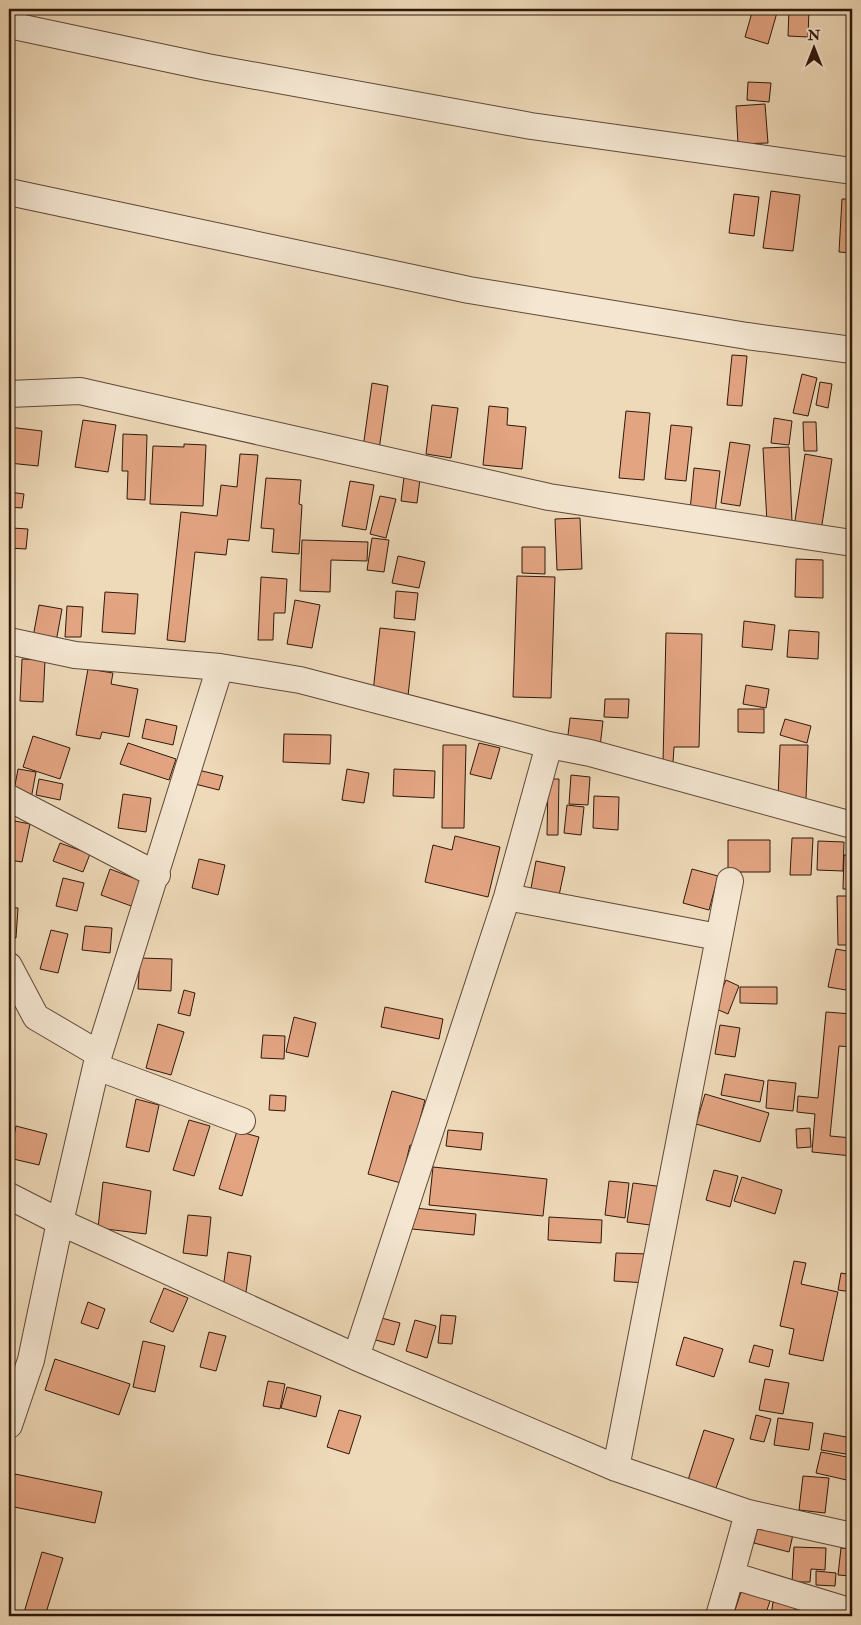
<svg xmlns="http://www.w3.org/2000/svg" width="861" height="1625" viewBox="0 0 861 1625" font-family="'IM FELL Double Pica',serif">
  <rect width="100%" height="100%" fill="#eed9b8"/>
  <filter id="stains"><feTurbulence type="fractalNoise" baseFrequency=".004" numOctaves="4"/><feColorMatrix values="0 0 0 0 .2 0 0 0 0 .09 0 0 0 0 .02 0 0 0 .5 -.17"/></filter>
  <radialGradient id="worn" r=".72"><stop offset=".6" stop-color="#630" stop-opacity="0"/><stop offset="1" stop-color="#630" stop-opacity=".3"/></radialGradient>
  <path fill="#e3a482" stroke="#2f180c" d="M753 9H778L768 44 745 37Z
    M789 9H809L808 37 788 36Z
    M748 82 771 83 769 102 747 100Z
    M765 104 768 143 738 144 736 106Z
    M771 191 800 195 793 251 763 248Z
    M734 194 759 197 754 236 729 233Z
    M842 199H852V253L839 252Z
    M732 355 747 356 742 406 727 405Z
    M802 374 817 378 808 416 793 413Z
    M820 382 832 384 828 408 816 405Z
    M372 383 388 386 379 450 363 448Z
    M432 405 458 408 451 458 426 454Z
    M489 406 508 408 507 425 526 427 522 469 483 465Z
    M626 411 650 413 644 480 619 478Z
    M774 418 792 421 789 445 771 443Z
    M83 420 116 425 108 472 75 467Z
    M803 422H816L817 451H804Z
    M671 425 692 427 686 481 665 479Z
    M9 427 42 431 38 466 9 463Z
    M123 434 147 435 145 500 127 499 128 471H122Z
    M730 442 750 445 740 506 721 503Z
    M184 444 206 445 203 506 150 504 153 446 184 447Z
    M789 447 792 522 767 523 763 448Z
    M240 454 258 455 249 541 228 539 226 555 195 552 185 642 167 640 181 512 217 516 221 485 237 487Z
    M805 454 832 459 821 531 794 527Z
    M694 468 720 471 715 513 690 511Z
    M404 477 420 479 417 503 401 501Z
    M266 478 301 480 299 504 302 505 299 554 272 552 274 529 261 528Z
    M350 481 374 485 366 530 342 526Z
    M9 492 24 494 22 508 9 507Z
    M380 496 396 499 386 538 370 534Z
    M9 518H12V528L28 529 26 549 9 548Z
    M580 518 582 569 557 570 555 519Z
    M372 538 389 540 384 572 367 570Z
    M302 540 368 542 367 561 331 560 330 592 300 591Z
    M522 547H545V574L522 573Z
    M398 556 425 562 419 588 392 583Z
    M796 559 823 560V598L795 597Z
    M517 576 555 577 551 698 513 697Z
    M261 577 287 579 285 613H274L273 640H258Z
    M396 591 418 593 415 620 394 618Z
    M105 592 138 594 135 634 102 632Z
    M295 600 320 605 312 648 287 644Z
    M39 605 62 609 56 642 33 637Z
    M67 606 83 607 81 637H65Z
    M744 621 775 625 772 650 742 647Z
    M380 628 415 632 408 696 373 692Z
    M789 630 819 632 818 659 787 657Z
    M666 633 702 634 699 747H674L673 762H663Z
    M22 659 45 660 43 702 20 701Z
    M88 669 113 673 111 684 138 689 129 737 102 732 100 739 76 735Z
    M746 685 769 689 766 708 743 704Z
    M605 699H629L628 718 604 717Z
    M738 709H764V733L738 732Z
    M570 718 603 721 600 747 567 743Z
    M146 719 177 726 173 745 142 738Z
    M785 719 811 726 807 743 780 735Z
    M284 734 331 735 330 764 283 762Z
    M33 736 70 748 60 779 23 767Z
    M128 743 176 759 169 780 120 764Z
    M479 743 500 748 491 779 470 774Z
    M443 745H466L464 828H442Z
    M780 745H808L806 799H778Z
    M18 769 36 772 31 799 13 796Z
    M347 769 369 773 364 803 342 800Z
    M394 769 435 771 434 798 393 796Z
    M198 770 223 776 219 790 195 784Z
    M571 775 590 777 588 805 569 804Z
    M39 779 63 784 60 800 36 795Z
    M548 779H559L558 835H547Z
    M123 794 151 798 146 832 118 828Z
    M594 796 619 797 618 830 593 828Z
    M567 805 584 807 581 835 564 833Z
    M15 821 30 824 22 862 9 860V848Z
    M455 836 500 847 488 897 425 882 433 845 452 850Z
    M792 838H813L811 875H790Z
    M728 840H770V872H728Z
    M818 841 844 842 843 871 817 870Z
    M60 843 90 854 83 872 53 861Z
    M844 855H852V889H843Z
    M199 859 225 865 218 895 192 888Z
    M536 861 565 867 557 905 529 899Z
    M110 869 144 882 134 907 101 895Z
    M692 869 718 876 709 910 683 903Z
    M63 878 84 883 77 911 56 906Z
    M837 896H852V945H838Z
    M9 907 18 908 16 938 9 937Z
    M85 926 112 928 110 953 82 950Z
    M51 930 68 934 58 973 40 969Z
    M836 949 852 952V991L828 987Z
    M140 958 172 959 171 991 138 989Z
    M726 980 739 986 728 1014 714 1008Z
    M740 987H777V1004L740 1003Z
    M184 990 195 993 190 1016 178 1013Z
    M385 1007 443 1019 439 1039 381 1027Z
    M826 1012 852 1014V1047L839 1046 830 1136 852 1138V1156L812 1152 815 1114 797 1112 798 1096 818 1098Z
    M294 1017 316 1023 308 1057 286 1052Z
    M158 1024 184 1032 171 1075 146 1068Z
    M720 1025 740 1028 735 1057 715 1054Z
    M263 1035 285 1036 284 1059 261 1058Z
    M725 1074 764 1081 760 1102 721 1095Z
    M768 1080 796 1083 793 1111 766 1108Z
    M392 1091 425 1100 413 1146 410 1145 401 1183 368 1174Z
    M705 1094 769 1113 760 1142 696 1124Z
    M270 1095 286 1096 285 1111 269 1110Z
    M136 1099 159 1105 149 1152 126 1147Z
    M189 1120 210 1126 194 1176 173 1170Z
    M16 1126 47 1134 39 1165 9 1158Z
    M810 1128 811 1147 797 1148 796 1129Z
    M448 1130 483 1133 481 1150 446 1146Z
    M237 1131 259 1137 242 1196 219 1189Z
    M433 1167 547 1179 543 1216 429 1205Z
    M714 1170 738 1176 730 1207 706 1200Z
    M742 1177 782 1190 775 1214 734 1201Z
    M609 1181 629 1183 625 1218 605 1215Z
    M103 1182 151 1191 146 1234 98 1228Z
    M633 1183 664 1187 658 1226 627 1222Z
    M414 1208 476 1214 474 1235 412 1229Z
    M188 1215 211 1217 207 1256 183 1253Z
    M549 1217 602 1220 601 1243 548 1240Z
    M228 1252 251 1256 246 1292 223 1289Z
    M616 1253 649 1254 647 1283 614 1281Z
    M794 1261 806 1263 801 1284 838 1292 823 1361 789 1354 794 1329 780 1326Z
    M841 1273 852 1275V1292L838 1290Z
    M164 1288 188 1298 173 1332 150 1322Z
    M88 1302 105 1309 98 1329 81 1323Z
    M441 1315 456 1316 452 1344 438 1343Z
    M378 1317 400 1323 394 1345 372 1339Z
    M415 1320 436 1326 427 1358 406 1351Z
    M209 1332 226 1336 216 1371 200 1367Z
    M684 1337 723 1349 714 1377 676 1365Z
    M143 1341 165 1346 155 1392 133 1387Z
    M754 1345 773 1350 769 1367 749 1362Z
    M55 1359 130 1384 119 1415 45 1390Z
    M765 1379 789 1383 783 1414 759 1410Z
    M268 1381 285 1384 280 1409 263 1406Z
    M287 1387 321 1396 316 1417 281 1408Z
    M339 1410 361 1416 349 1454 327 1447Z
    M756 1415 771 1419 764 1442 750 1439Z
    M778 1418 813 1423 809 1450 774 1445Z
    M704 1430 734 1439 716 1488 688 1480Z
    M824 1433 852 1438V1455L821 1450Z
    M821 1452 852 1458 851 1481 816 1473Z
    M15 1474 102 1492 95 1523 9 1506Z
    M803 1476 829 1478 825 1513 799 1510Z
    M759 1522 794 1530 789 1552 754 1543Z
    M794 1547 826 1548 825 1570 811 1569 810 1582H792Z
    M841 1548 852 1549V1576L838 1575Z
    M42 1552 63 1558 45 1616H23Z
    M816 1571 836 1573 835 1586 816 1585Z
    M743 1586 772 1595 765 1616H733Z
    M773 1602 796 1605 794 1616H771Z"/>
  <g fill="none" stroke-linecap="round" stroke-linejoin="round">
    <defs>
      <path id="minor" d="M9 25 207 67 531 126 852 171
        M9 192 469 290 747 336 852 350
        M9 394 80 391 549 497 852 543
        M9 641 75 655 220 667
        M9 798 157 875
        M507 897 718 937
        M9 966 36 1017 99 1054
        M97 1067 242 1121
        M9 1196 60 1222 356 1357 616 1468 748 1513 852 1536
        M356 1357 507 897 549 745
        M9 1425 31 1360 60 1222 99 1054 220 667 300 680 549 745 590 753 852 825
        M616 1468 730 881
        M748 1513 731 1575 852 1612
        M719 1616 731 1575"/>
    </defs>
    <use href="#minor" stroke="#5f4837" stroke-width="28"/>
    <use href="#minor" stroke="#f4e6d1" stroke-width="26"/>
  </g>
  <rect width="861" height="1625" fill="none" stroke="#eed9b8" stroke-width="30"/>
  <rect x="10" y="10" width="841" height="1605" fill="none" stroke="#2f180c" stroke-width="2.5"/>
  <rect x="15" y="15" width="831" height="1595" fill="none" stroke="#2f180c"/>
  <g transform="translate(814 48)" stroke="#f4e6d1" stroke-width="4" paint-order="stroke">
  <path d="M0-4L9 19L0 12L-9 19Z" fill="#2f180c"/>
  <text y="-8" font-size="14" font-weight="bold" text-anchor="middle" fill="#2f180c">N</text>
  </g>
  <rect width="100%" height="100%" filter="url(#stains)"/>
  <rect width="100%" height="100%" fill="url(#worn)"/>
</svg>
